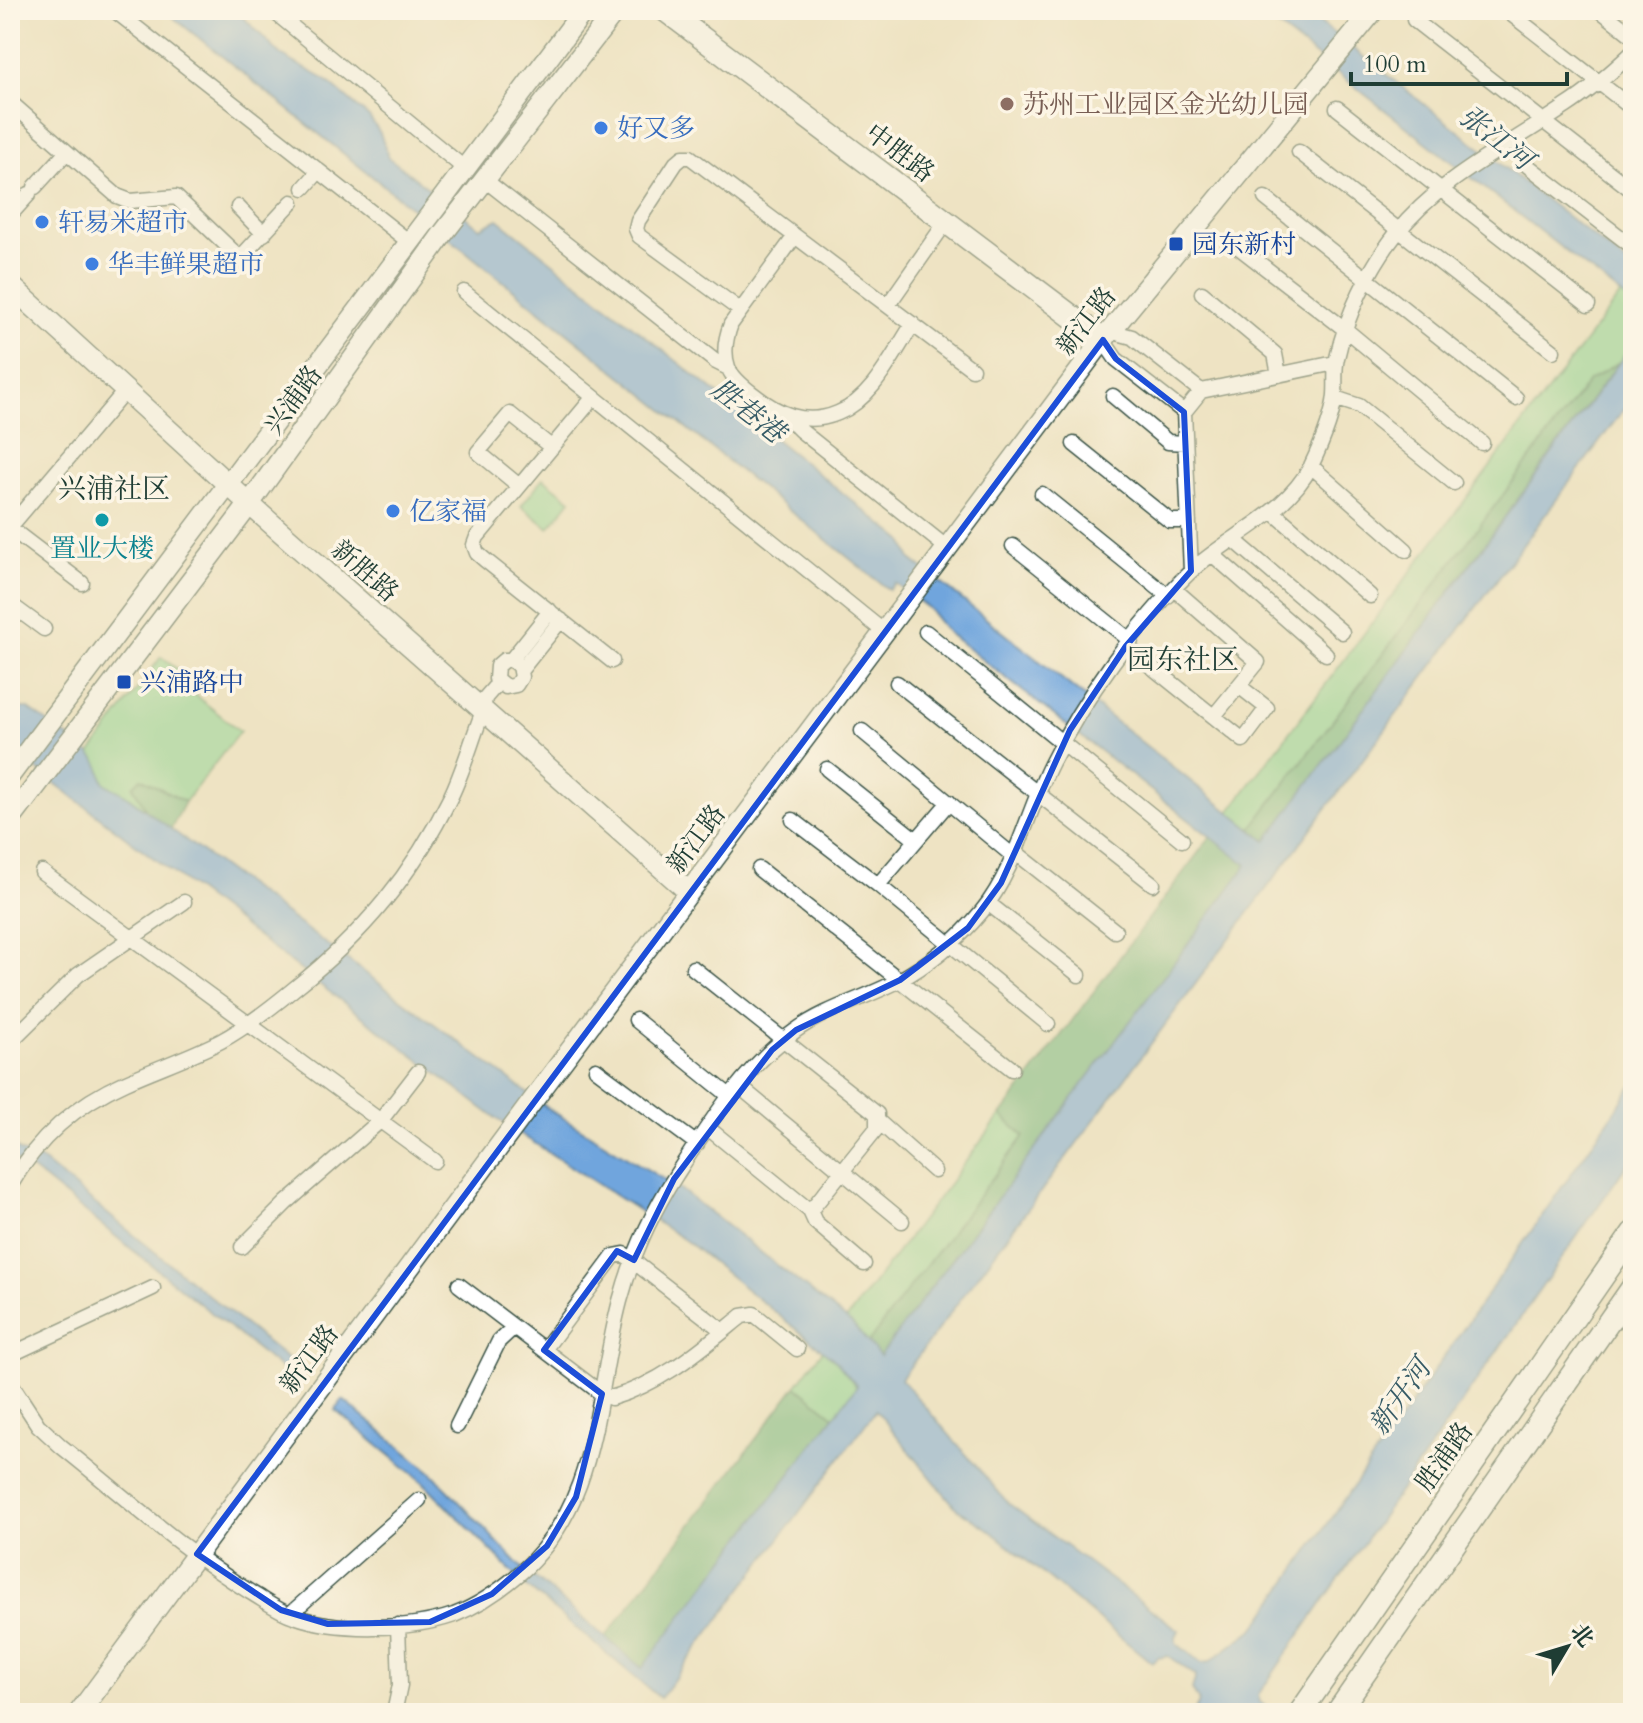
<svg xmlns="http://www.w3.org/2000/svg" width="1643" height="1723" viewBox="0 0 1643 1723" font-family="Cardo,'Noto Serif SC',serif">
  <rect width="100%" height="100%" fill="#fcf5e5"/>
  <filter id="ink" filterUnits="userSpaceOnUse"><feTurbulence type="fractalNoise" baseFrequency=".0125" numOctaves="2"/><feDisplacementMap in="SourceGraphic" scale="16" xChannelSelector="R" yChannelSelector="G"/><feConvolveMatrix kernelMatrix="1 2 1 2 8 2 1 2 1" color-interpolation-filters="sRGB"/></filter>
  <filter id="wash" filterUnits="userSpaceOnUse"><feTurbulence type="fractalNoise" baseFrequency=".006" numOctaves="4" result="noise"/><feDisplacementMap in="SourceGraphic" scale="32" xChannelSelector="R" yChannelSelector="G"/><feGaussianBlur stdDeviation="1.8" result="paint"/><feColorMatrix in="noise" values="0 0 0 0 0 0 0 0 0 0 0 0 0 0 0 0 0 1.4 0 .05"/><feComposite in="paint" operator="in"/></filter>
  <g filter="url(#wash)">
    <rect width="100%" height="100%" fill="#eee3c3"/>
    <path fill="#85d392" stroke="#528863" stroke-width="2" d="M1621 294 1633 304V344L1619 362 1589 381 1251 829 1229 812Z
      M543 478 571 500 549 528 521 506Z
      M161 657 186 676 180 683 240 731 185 802 141 778 133 787 147 811 121 792 106 786 102 780 95 759 90 754Z
      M1001 1115 1024 1136 868 1343 846 1320Z
      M823 1350 836 1361 857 1387 834 1416 796 1386Z"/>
    <path fill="#6cb57c" stroke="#467958" stroke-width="2" d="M1619 362 1266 841 1251 829 1589 381Z
      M141 778 185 802 171 829 147 811 133 786Z
      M1211 836 1247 865 880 1356 868 1343 1024 1136 1001 1115Z
      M796 1386 834 1416 642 1669 605 1638Z"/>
    <path fill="#6fa5dd" stroke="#477188" stroke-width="2" d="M164 10H220L243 17 281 55 326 80 369 117 380 133 389 158 480 228 498 219 903 541 911 559 1266 841 1633 344V397L901 1379 1008 1503 1179 1630 1175 1639 1177 1644 1202 1663 1209 1662 1255 1628 1633 1085V1156L1258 1695 1260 1702 1274 1713H1193L1199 1702 1192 1689 1196 1676 1168 1656 1158 1658 1152 1663 988 1529 957 1509 876 1410 660 1698 527 1587 423 1482 335 1410 343 1400 431 1472 516 1562 642 1668 857 1386 836 1361 686 1241 494 1117 10 749V700L20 708H28C41 718 89 750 95 759 108 778 93 780 121 792L552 1111 684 1192 852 1324 880 1356 1247 865 948 633 928 608 895 583 889 590Z
      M1257 10H1304L1633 268V304Z
      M10 1143 21 1152 41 1160 301 1370 294 1379 34 1171 10 1157Z"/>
  </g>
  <g filter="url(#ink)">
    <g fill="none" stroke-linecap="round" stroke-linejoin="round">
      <defs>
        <path id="street" d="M114 10 408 241
          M272 10 464 168
          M1506 10 1633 109
          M1600 10 1633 36
          M1414 20 1633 191
          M10 102 117 196 130 201 176 197 240 258 292 202
          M1337 108 1588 305
          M1514 140 1528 166 1633 247
          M1299 152 1553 351
          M485 180 716 362 728 368
          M35 187 66 153
          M304 188 319 171
          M1265 198 1516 398
          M238 207 264 234
          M10 215 29 194
          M795 236 731 324C726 337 723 353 728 367 732 378 744 387 753 394 778 414 805 427 838 413 873 399 893 354 913 324
          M1237 246 1346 330 1482 443
          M464 292 883 631
          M1202 293 1275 354 1279 375
          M888 305 946 222
          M740 310 639 236 636 229 638 221 676 163 683 157H690L972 369
          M1110 331 1132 337 1201 391
          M1103 340 1116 359 1184 412
          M1113 396 1168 442 1185 443
          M593 398 477 537 474 545 477 553 485 560 612 661
          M1335 398 1359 406 1454 483
          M787 417 800 430 947 548
          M1074 444 1170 521H1189
          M1311 466 1406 550
          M518 485 478 452 510 414 551 447
          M1042 494 1168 596
          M1272 511 1370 596
          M10 527 126 390
          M10 528 82 583
          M1233 539 1342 632
          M1013 546 1131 641
          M1212 554 1326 654
          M1191 571 1184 412 1201 391 1335 363
          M1174 589 1258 662 1214 716
          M10 604 44 629
          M926 632 1182 840
          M1126 646 1243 740 1267 708 1239 686
          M511 660 519 666 521 677 516 685 506 687 496 679 497 666 504 660H511L550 611
          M521 670 561 620
          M897 683 1153 884
          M862 731 1012 855
          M827 769 916 840
          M793 820 878 885 1048 1024
          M1014 851 1115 931
          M759 869 1012 1069
          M42 872 435 1161
          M878 885 949 802
          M988 903 1079 975
          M693 968 877 1114V1128L810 1211 815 1222 864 1264
          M636 1020 731 1097
          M10 1042 78 975 184 902
          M596 1069 697 1144
          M739 1086 902 1221
          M879 1122 934 1171
          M708 1128 810 1211
          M10 1186C37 1139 76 1104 126 1082 157 1068 190 1057 221 1041 247 1027 272 1007 295 988 363 934 413 874 451 796 464 769 472 739 483 711L485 698 498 683
          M242 1247 286 1203 381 1120 418 1072
          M459 1285 602 1394 611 1398C663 1383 701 1349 742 1316L754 1314 797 1349
          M544 1350 614 1256 624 1254 723 1331
          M10 1355 153 1288
          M10 1382 38 1425 62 1447C124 1496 183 1551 250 1592 264 1600 278 1611 294 1616 338 1632 410 1630 454 1615 477 1606 499 1591 518 1575 601 1503 594 1399 620 1301 632 1256 651 1214 676 1175 708 1125 745 1066 795 1031 825 1009 863 999 896 982 928 965 959 939 982 911 1016 869 1027 812 1051 764 1083 699 1137 623 1190 572 1228 536 1285 515 1311 466 1321 445 1333 418 1335 395 1336 382 1334 370 1337 358 1346 316 1369 268 1396 234 1440 178 1507 147 1565 107 1590 91 1612 72 1633 52
          M457 1426 499 1341 514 1327
          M290 1614 419 1500
          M394 1713 400 1685 398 1625"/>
        <path id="secondary" d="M10 285 256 510 689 892
          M10 775 584 10
          M10 820 242 514 442 235 616 10
          M79 1713 540 1091 1103 340 1374 10"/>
        <path id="primary" d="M665 10 1103 340
          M1300 1713 1633 1233
          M1337 1713 1633 1287"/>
      </defs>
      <use href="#street" stroke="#3e5649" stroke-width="17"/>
      <use href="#secondary" stroke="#3e5649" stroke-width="23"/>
      <use href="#primary" stroke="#3e5649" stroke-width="25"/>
      <use href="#street" stroke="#fff" stroke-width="14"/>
      <use href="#secondary" stroke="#fff" stroke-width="20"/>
      <use href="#primary" stroke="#fff" stroke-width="22"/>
    </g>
  </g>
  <path d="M0 0H1643V1723H0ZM1103 340 1116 359 1184 412 1191 571 1126 646 1070 730 1001 883 968 928 900 980 796 1030 772 1050 674 1179 634 1260 617 1251 544 1350 602 1394 576 1497 547 1546 492 1594 430 1622 328 1624 281 1610 197 1554Z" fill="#eee3c3" fill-opacity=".55" fill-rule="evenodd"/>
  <path fill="none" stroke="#1d4ed8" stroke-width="6" stroke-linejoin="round" d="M1103 340 1116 359 1184 412 1191 571 1126 646 1070 730 1001 883 968 928 900 980 796 1030 772 1050 674 1179 634 1260 617 1251 544 1350 602 1394 576 1497 547 1546 492 1594 430 1622 328 1624 281 1610 197 1554Z"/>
  <circle fill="#8d6e63" stroke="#fcf5e5" stroke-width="3" cx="1007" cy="104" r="8"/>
  <g fill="#3f7fe0" stroke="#fcf5e5" stroke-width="3">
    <circle cx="601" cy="128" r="8"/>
    <circle cx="42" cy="222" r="8"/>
    <circle cx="92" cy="264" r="8"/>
    <circle cx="393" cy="511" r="8"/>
  </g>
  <g fill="#1a4fb4" stroke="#fcf5e5" stroke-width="3">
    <rect x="1168" y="236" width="16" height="16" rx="4"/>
    <rect x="116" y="674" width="16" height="16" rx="4"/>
  </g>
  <circle fill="#0f9aa8" stroke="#fcf5e5" stroke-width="3" cx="102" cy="520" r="8"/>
  <g text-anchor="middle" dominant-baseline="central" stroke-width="7" stroke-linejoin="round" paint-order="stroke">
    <g font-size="26" fill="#785e54" stroke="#fcf5e5" text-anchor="start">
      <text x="1023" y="104">苏州工业园区金光幼儿园</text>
    </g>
    <g font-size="26" fill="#366cbe" stroke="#fcf5e5" text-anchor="start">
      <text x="617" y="128">好又多</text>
      <text x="58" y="222">轩易米超市</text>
      <text x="108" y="264">华丰鲜果超市</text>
      <text x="409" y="511">亿家福</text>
    </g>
    <g font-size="26" fill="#1f3d34" stroke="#fcf5e5">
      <text transform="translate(900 153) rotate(37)">中胜路</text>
      <text transform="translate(1086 321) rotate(-52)">新江路</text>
      <text transform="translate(293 400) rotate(-54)">兴浦路</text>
      <text transform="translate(365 571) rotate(41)">新胜路</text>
      <text transform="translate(696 839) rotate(-53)">新江路</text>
      <text transform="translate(309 1359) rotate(-53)">新江路</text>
      <text transform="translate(1444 1457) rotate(-55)">胜浦路</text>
    </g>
    <g font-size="26" fill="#164399" stroke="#fcf5e5" text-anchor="start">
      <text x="1192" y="244">园东新村</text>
      <text x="140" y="682">兴浦路中</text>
    </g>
    <g font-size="26" fill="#0d838f" stroke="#fcf5e5">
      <text x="102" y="548">置业大楼</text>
    </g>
    <g font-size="28" font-style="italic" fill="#375c67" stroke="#fcf5e5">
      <text transform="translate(1496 138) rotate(38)">张江河</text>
      <text transform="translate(748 411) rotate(38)">胜巷港</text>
      <text transform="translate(1400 1397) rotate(-55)">新开河</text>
    </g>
    <g font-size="28" fill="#1f3d34" stroke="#fcf5e5">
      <text x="114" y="489">兴浦社区</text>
      <text x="1183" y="660">园东社区</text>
    </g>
  </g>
  <rect width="1643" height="1723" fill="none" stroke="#fcf5e5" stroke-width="40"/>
  <g transform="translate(1567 1647) rotate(52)" stroke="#fcf5e5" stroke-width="6" paint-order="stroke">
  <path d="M0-6L14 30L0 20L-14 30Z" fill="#1f3d34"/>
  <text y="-12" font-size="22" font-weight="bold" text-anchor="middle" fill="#1f3d34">北</text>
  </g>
  <path d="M1351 72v12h216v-12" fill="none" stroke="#1f3d34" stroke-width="4"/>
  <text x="1363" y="72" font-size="24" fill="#1f3d34" stroke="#fcf5e5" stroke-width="6" paint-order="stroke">100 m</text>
</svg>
